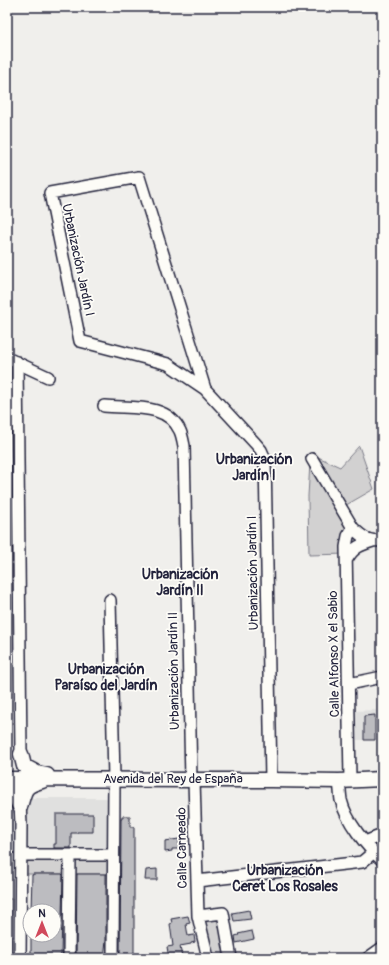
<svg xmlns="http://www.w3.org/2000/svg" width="389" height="965" viewBox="0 0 389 965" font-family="Pangolin,sans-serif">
  <rect width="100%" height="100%" fill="#f0efec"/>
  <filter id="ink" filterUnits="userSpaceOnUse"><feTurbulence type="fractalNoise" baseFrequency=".025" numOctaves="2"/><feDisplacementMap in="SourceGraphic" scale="8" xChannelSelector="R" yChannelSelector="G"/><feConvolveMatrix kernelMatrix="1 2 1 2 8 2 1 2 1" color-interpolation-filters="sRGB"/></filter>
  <g filter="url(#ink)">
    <path fill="#e0e0df" d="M376 710 377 740H353V711Z
      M7 798H110V853H15L14 899H7Z"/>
    <path fill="#d2d1d1" stroke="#7a7a86" d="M359 446 374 489 341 508 353 528 347 554 309 555 308 496 310 463 312 459 318 457 340 467Z
      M21 855H113V874H21Z
      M7 899H12L11 958H7Z
      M223 913 231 958H208L198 916Z"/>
    <path fill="#bcbcc0" stroke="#22223b" d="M375 715V740H364V716Z
      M56 814H93V832H77V833H71V848H54V844H56Z
      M122 816H130V827H134V958H120L121 819H122Z
      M179 839V849H172V851L165 852V841Z
      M157 869V880H145L146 870Z
      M33 874H62L63 875 61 955H60V958H32V955H31V938H32V935H54V911H31L32 875H33Z
      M77 874H106V940L104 958H76Z
      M249 910 251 919 234 921 232 913Z
      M188 916 190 923 186 924 188 936 194 935 195 942 191 943V944L180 946 182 958H169L167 947 173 946 170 924 172 923 171 919Z
      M252 931 254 939 236 943 235 936 239 935 238 934Z"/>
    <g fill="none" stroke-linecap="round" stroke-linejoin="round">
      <defs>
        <path id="minor" d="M7 358 48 377
          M17 362 21 754
          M205 389 139 177 50 193 80 341 168 364 205 389 255 443 261 450 265 459 271 780
          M104 406C130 409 167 402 180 431 182 435 183 441 184 446L191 780
          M312 459 353 528C363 538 368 541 382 541
          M347 559C354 547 360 545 373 541
          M110 600 114 779 113 958
          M349 684 382 677
          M19 779 21 825 20 958
          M194 780 198 916 208 958
          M350 780 346 547 348 536 353 528
          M339 781C340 787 340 794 341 800 346 821 366 846 382 860
          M365 842 382 835
          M21 855H113
          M197 881 362 862 374 852
          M198 916 223 913 231 958
          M69 958 70 856
          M368 958 382 948"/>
        <path id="major" d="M21 754 24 766 37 773 47 775
          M7 779 191 780H271L339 781 382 779
          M7 789 13 793 20 807
          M20 807C25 789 24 786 42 781"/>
      </defs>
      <use href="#minor" stroke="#22223b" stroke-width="14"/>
      <use href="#major" stroke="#22223b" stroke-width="17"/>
      <use href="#minor" stroke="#fdfcf7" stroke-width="11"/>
      <use href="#major" stroke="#fdfcf7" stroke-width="14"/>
    </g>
  </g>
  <g text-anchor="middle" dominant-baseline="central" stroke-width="3.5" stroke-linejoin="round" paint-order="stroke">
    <g font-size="13" fill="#22223b" stroke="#fdfcf7">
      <text transform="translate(78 260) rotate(78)">Urbanización Jardín I</text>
      <text transform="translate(253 573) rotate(-91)">Urbanización Jardín I</text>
      <text transform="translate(334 654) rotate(-91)">Calle Alfonso X el Sabio</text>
      <text transform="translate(174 671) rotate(-91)">Urbanización Jardín II</text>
      <text x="173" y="779">Avenida del Rey de España</text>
      <text transform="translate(182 848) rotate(-91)">Calle Carneado</text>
    </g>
    <g font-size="14" font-weight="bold" fill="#22223b" stroke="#fdfcf7">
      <text x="254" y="459">Urbanización<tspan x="254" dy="16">Jardín I</tspan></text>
      <text x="180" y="574">Urbanización<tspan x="180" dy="16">Jardín II</tspan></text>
      <text x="106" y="669">Urbanización<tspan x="106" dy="16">Paraíso del Jardín</tspan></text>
      <text x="285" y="870">Urbanización<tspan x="285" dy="16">Ceret Los Rosales</tspan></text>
    </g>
  </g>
  <rect width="389" height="965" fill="none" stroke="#fdfcf7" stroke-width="24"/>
  <rect x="12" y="12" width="365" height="941" fill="none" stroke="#22223b" stroke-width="1.5" filter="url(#ink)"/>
  <g transform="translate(42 923)"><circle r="19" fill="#fdfcf7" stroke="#a5a5ac"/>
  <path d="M0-3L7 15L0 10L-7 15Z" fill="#d1495b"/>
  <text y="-6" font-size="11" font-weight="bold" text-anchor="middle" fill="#22223b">N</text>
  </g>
</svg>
